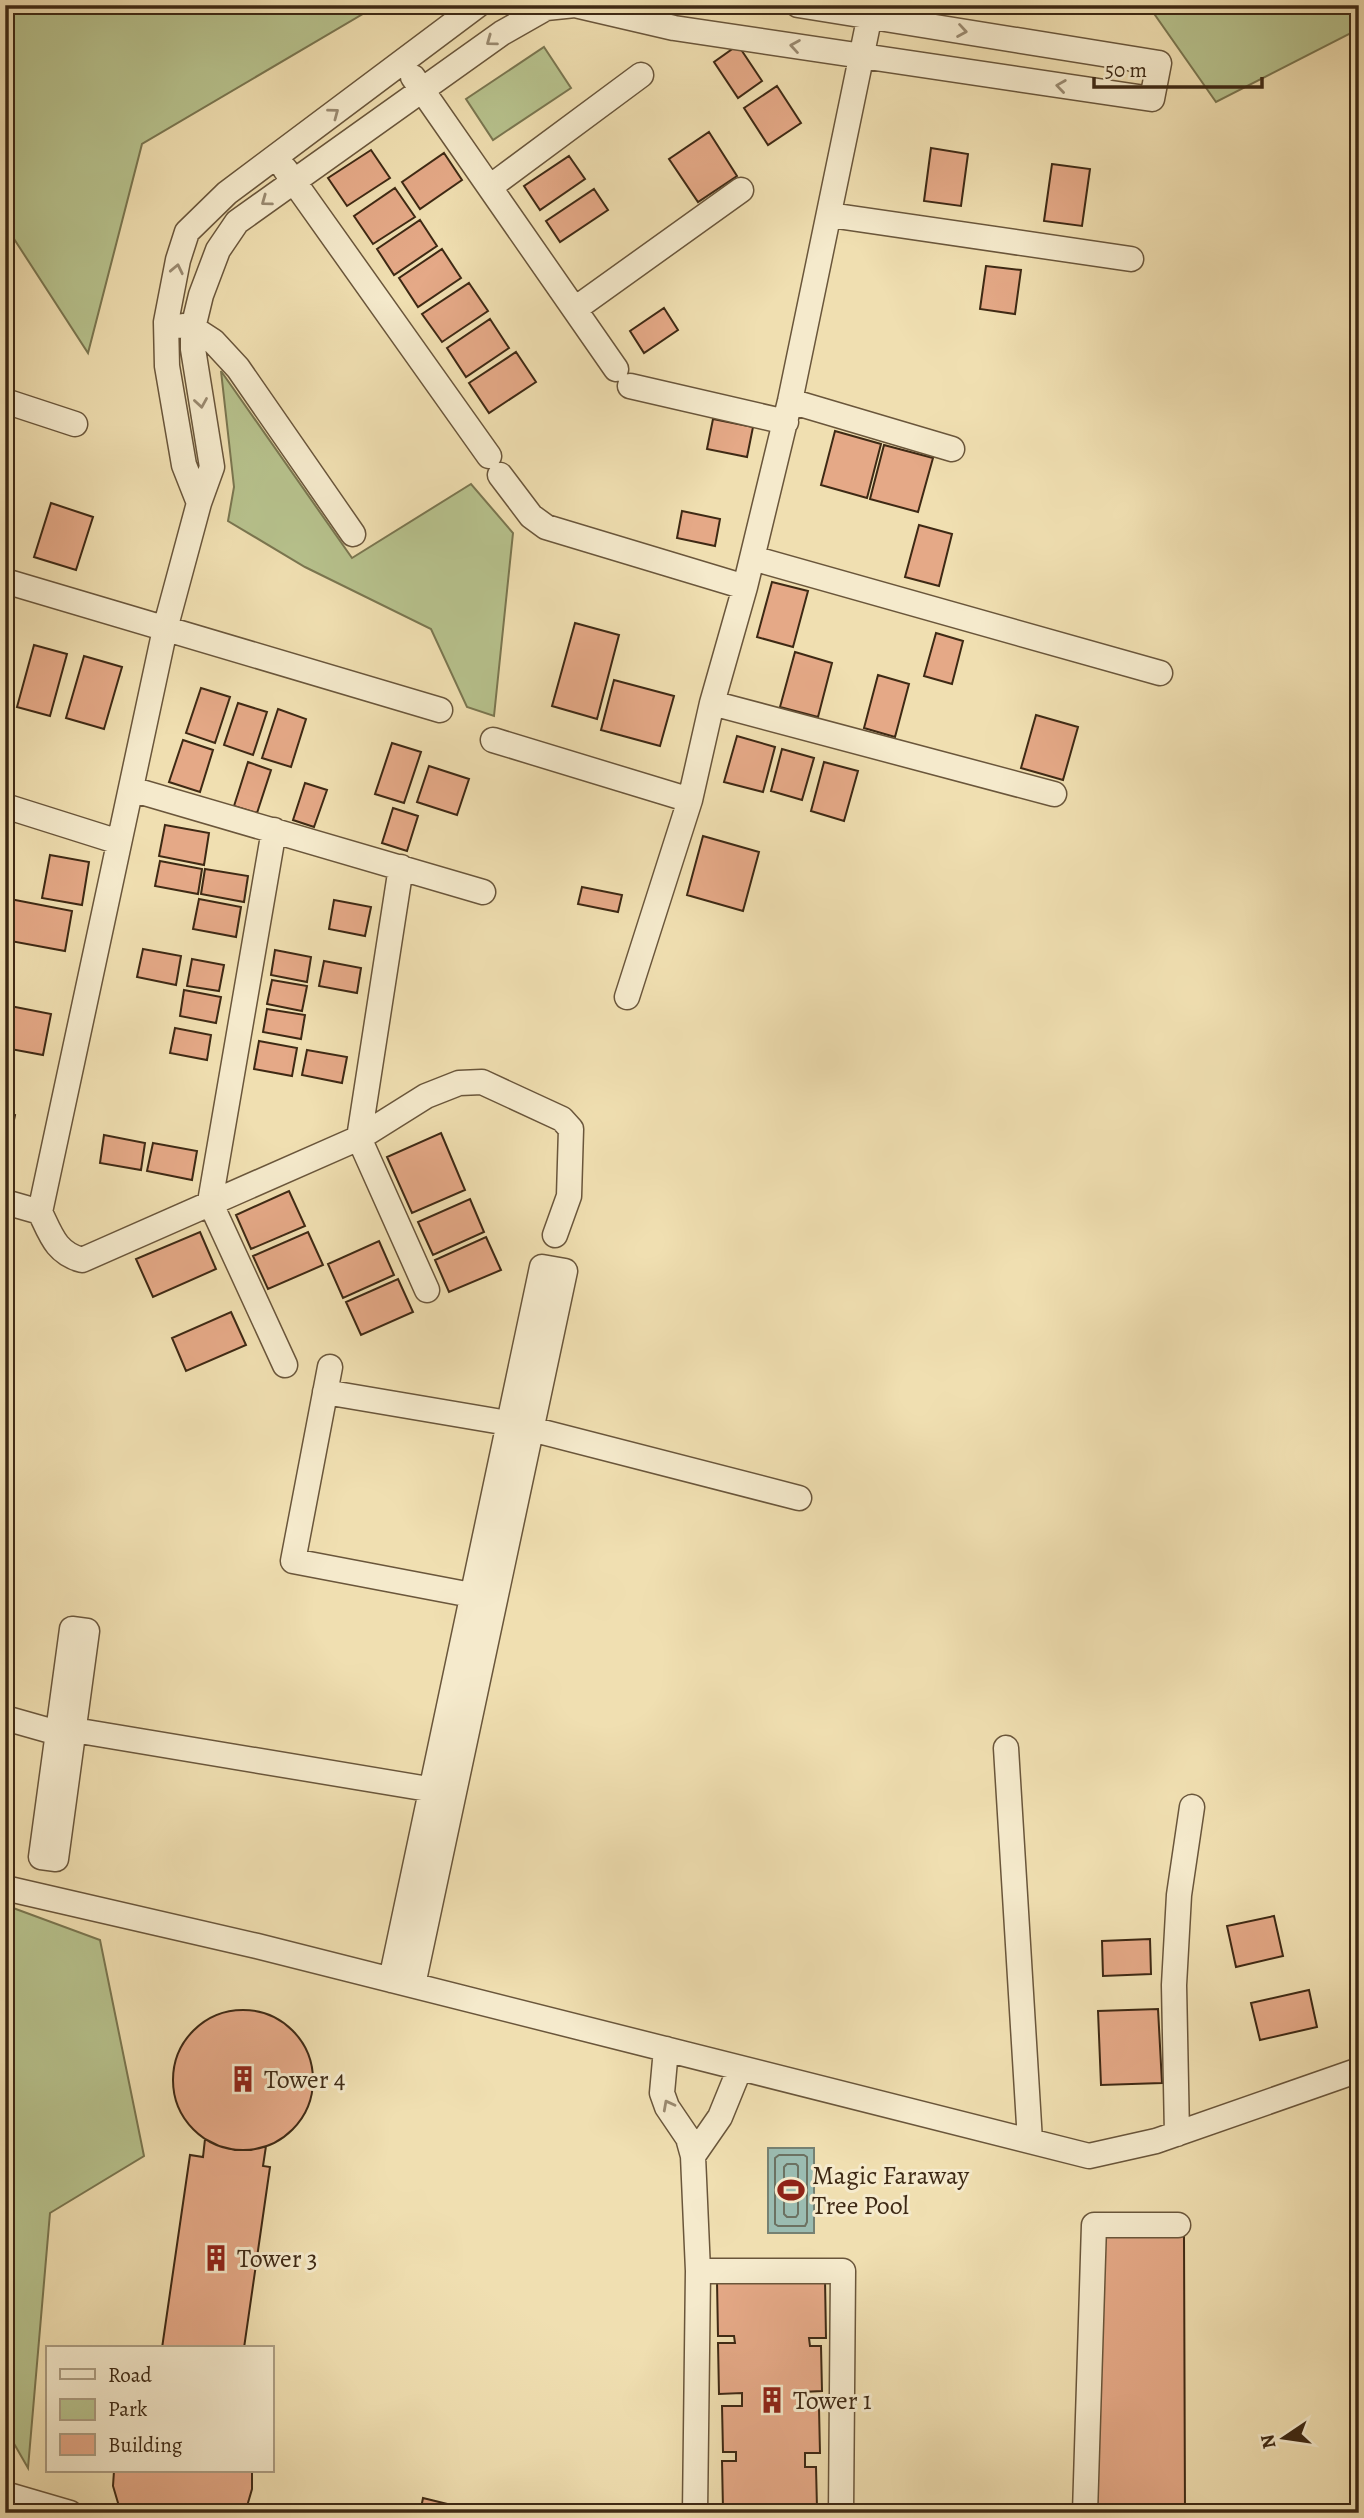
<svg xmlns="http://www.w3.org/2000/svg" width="1364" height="2518" viewBox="0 0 1364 2518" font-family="Alegreya,serif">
  <rect width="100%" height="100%" fill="#f0dfb1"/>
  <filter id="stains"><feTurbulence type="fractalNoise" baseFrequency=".00286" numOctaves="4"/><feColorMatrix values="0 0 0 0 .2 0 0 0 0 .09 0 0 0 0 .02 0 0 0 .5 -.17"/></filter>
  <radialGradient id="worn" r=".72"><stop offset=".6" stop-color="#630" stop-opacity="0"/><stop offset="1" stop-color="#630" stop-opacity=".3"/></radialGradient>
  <path fill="#b7c28d" stroke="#7a7650" stroke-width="2" d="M5 5H378L142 144 88 353 5 225Z
    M1148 5H1359V29L1216 102Z
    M544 47 571 88 493 140 466 99Z
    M221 371 352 558 471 484 513 533 494 716 467 707 431 629 305 567 228 521 234 487Z
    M5 1905 100 1940 144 2156 50 2213 28 2468 5 2428Z"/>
  <path fill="#9bbcb1" stroke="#768172" stroke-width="2" d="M768 2148H814V2233H768Z"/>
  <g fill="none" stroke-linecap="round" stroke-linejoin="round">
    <path stroke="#6c7262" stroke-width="2" d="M779 2155H804L807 2157V2222L805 2226H778L775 2224V2158Z
      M787 2164H796L798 2166V2214L796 2217H787L784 2214V2167Z"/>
  </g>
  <path fill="#e5a987" stroke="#3e2914" stroke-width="2" d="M738 45 762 81 738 98 714 62Z
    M777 86 801 123 768 145 744 108Z
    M709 132 737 176 698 202 669 159Z
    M931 148 968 154 961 206 924 201Z
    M371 150 390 178 347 206 328 178Z
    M444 153 462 180 420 209 402 182Z
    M569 156 585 179 540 210 524 186Z
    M1052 164 1090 169 1082 226 1044 221Z
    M395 188 415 217 373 244 354 216Z
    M594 189 608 210 560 242 546 221Z
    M420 220 437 246 394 275 377 249Z
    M442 249 461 278 418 307 399 278Z
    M986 266 1021 270 1015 314 980 309Z
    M469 283 488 311 442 342 422 314Z
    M664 308 678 330 644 353 630 331Z
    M490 319 509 348 466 377 447 348Z
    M516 352 536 382 489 413 469 383Z
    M713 419 753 427 747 457 707 449Z
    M835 431 881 444 867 498 821 485Z
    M884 445 933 458 918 512 870 499Z
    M51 503 93 517 76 570 34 557Z
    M682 511 720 519 715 546 677 538Z
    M919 525 952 534 939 586 905 577Z
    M772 582 808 591 793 647 757 637Z
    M575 623 619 635 597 719 552 706Z
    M936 633 963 641 952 684 924 676Z
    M34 645 67 654 50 716 17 707Z
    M795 652 832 663 818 717 780 707Z
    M84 656 122 667 104 729 66 718Z
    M878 675 909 684 895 737 864 728Z
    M614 680 674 696 660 746 601 730Z
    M201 688 230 697 215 743 186 733Z
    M238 703 267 712 253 755 224 745Z
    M278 709 306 719 291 767 262 758Z
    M1036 715 1078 727 1063 780 1021 768Z
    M737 736 775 747 763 792 724 782Z
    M183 740 213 750 200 792 169 782Z
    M392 743 421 752 404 803 375 794Z
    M782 749 814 758 802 800 771 791Z
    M248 762 271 770 257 813 234 806Z
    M824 762 858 771 844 821 811 811Z
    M429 766 469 779 457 815 417 802Z
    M305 783 327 790 314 827 293 820Z
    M393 808 418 816 407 851 382 843Z
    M165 825 209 833 204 865 159 856Z
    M703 836 759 852 743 911 687 895Z
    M50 855 89 862 82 905 42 898Z
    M160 861 202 869 198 894 155 886Z
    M205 869 248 876 244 902 201 894Z
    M582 887 622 895 618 912 578 904Z
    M10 899 72 911 65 951 5 940Z
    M199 899 241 907 236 937 193 929Z
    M334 900 371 907 365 936 329 929Z
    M143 949 181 956 176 985 137 977Z
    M275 950 311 957 307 982 271 975Z
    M192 959 224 965 219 991 187 986Z
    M324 961 361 968 357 993 319 986Z
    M272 980 307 986 302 1011 267 1004Z
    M184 990 221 997 216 1023 180 1016Z
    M5 1005 51 1014 43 1055 5 1048Z
    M267 1009 305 1015 301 1039 263 1032Z
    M175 1028 211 1035 207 1060 170 1053Z
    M259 1041 297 1048 292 1076 254 1069Z
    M307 1050 347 1057 342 1083 302 1075Z
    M5 1113 15 1115 6 1159H5Z
    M441 1133 465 1190 412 1213 387 1157Z
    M104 1135 145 1143 141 1170 100 1163Z
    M153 1143 197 1151 192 1180 147 1171Z
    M289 1191 305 1226 251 1249 236 1215Z
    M470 1199 484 1232 433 1255 418 1222Z
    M200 1232 216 1269 153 1297 136 1259Z
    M308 1232 323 1265 268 1289 253 1256Z
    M486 1237 501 1270 449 1292 435 1260Z
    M379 1241 394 1275 343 1298 328 1264Z
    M398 1279 413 1312 361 1335 346 1302Z
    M231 1312 246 1345 186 1371 172 1338Z
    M1274 1916 1283 1956 1236 1967 1227 1926Z
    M1150 1939 1151 1974 1103 1976 1102 1941Z
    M1309 1990 1317 2027 1260 2040 1251 2003Z
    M1158 2009 1162 2083 1101 2085 1098 2011Z
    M173 2080a70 70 0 1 1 140 0a70 70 0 1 1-140 0Z
    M205 2139 219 2146 235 2150H251L266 2146 263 2166 270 2167 244 2348H162L190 2155 203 2157Z
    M1184 2236 1185 2513H1095L1094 2237Z
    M825 2279 826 2338H809L810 2346H821L822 2391 802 2392V2408H819L820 2453H805V2467H816L817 2508 723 2509 722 2461H736V2452H723L722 2406H742V2393L719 2394 718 2343H735L734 2336H718L717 2281Z
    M114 2471H252V2489L245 2513H121L113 2486Z
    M423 2498 484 2513H420Z"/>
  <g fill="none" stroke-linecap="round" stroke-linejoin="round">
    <defs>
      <path id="minor" d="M575 5 674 28 1152 99 1159 63 798 5
        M413 77 616 369
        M285 169 489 456
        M490 187 641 75
        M830 215 1131 259
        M575 309 741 190
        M183 326 193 328 213 341 238 368 353 534
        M630 386 786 422
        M5 401 75 424
        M790 401 952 449
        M500 475 531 516 546 527 745 587
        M199 503 184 465 167 366 166 322 178 260 187 232 227 193 478 5
        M752 558 1160 673
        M5 581 440 710
        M712 703 1054 794
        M493 740 690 800
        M131 789 483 892
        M5 806 119 842
        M274 830 210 1202 285 1365
        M401 867 359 1138 427 1290
        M627 997 690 800 712 703 745 587 790 401 872 5
        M5 1202 40 1212 165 629 199 503 212 467 193 349V328L201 295 218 250 237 222 502 33 546 8 575 5
        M40 1212C51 1235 56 1253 82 1260L359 1138 426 1096 459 1083 482 1082 562 1119 571 1129 569 1196 555 1235
        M330 1367 293 1561 487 1598
        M325 1392 508 1423 799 1498
        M72 1629 87 1631 56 1859 41 1857Z
        M5 1718 72 1737
        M74 1730 446 1792
        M1006 1748 1030 2141
        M5 1888 257 1946 1089 2156 1156 2141 1359 2070
        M391 1980 542 1267 565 1271 413 1985
        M666 2049 662 2093 667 2107 688 2138 693 2156 698 2271 695 2513
        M1177 2134 1174 1985 1179 1895 1192 1807
        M693 2156 720 2117 740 2068
        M698 2271H843L841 2513
        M5 2494 70 2513
        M1085 2513 1094 2225H1178"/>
    </defs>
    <use href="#minor" stroke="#6a563b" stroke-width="27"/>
    <use href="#minor" stroke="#f5eacc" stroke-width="24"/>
  </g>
  <defs><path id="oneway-chevron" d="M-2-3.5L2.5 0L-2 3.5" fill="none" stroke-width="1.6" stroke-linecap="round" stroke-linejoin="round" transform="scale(1.75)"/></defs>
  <g stroke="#9a8a70">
    <use href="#oneway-chevron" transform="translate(962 31) rotate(9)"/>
    <use href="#oneway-chevron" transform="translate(491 41) rotate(144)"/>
    <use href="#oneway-chevron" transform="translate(795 46) rotate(-171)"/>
    <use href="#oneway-chevron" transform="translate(1061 86) rotate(-172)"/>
    <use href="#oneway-chevron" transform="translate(334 113) rotate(-37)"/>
    <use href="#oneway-chevron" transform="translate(266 201) rotate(144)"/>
    <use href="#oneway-chevron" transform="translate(177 269) rotate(-78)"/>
    <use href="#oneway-chevron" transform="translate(201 403) rotate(81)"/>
    <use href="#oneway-chevron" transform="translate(668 2105) rotate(-118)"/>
  </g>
  <defs>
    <symbol id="building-bare" viewBox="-9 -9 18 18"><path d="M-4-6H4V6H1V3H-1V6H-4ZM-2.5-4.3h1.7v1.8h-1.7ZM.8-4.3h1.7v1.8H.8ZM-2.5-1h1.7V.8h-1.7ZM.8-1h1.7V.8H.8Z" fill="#8f2418" stroke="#f5eacc" stroke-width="2.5" paint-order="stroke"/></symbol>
    <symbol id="stadium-bare" viewBox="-9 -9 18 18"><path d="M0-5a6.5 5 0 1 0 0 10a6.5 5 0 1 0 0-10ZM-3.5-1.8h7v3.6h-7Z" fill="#8f2418" stroke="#f5eacc" stroke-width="2.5" paint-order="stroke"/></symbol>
  </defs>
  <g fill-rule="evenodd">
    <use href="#building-bare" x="224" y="2060" width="38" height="38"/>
    <use href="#stadium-bare" x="772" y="2171" width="38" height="38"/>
    <use href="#building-bare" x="197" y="2239" width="38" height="38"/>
    <use href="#building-bare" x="753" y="2381" width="38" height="38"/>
  </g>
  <g text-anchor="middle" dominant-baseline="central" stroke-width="6" stroke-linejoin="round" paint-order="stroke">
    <g font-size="26" fill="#3e2914" stroke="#f5eacc" text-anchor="start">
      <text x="264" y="2079">Tower 4</text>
      <text x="812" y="2175">Magic Faraway<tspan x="812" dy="30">Tree Pool</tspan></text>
      <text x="237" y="2258">Tower 3</text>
      <text x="793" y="2400">Tower 1</text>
    </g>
  </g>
  <rect width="1364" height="2518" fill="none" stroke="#f0dfb1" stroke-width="28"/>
  <rect x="7" y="7" width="1350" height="2504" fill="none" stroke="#3e2914" stroke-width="3.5"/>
  <rect x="14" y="14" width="1336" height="2490" fill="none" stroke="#3e2914" stroke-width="2"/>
  <rect x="46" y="2346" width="228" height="126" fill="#f5eacc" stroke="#ac9d82" stroke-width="2"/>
  <rect x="60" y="2369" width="35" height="10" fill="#f5eacc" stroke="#ac9d82" stroke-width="2"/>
  <text x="108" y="2382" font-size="21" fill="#3e2914">Road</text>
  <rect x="60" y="2399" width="35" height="21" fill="#b7c28d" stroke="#ac9d82" stroke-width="2"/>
  <text x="108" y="2416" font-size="21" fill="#3e2914">Park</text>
  <rect x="60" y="2434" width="35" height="21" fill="#e5a987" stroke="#ac9d82" stroke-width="2"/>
  <text x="108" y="2452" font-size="21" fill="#3e2914">Building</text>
  <g transform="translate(1284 2438) rotate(257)" stroke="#f5eacc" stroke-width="5" paint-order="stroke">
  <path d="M0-5L12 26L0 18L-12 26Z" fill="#3e2914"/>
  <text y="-10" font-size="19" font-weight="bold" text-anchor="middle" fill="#3e2914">N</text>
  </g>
  <path d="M1094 77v10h168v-10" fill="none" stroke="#3e2914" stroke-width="3.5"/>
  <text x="1105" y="77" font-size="21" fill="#3e2914" stroke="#f5eacc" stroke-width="5" paint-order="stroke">50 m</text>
  <rect width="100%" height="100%" filter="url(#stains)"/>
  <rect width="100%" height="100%" fill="url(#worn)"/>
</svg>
